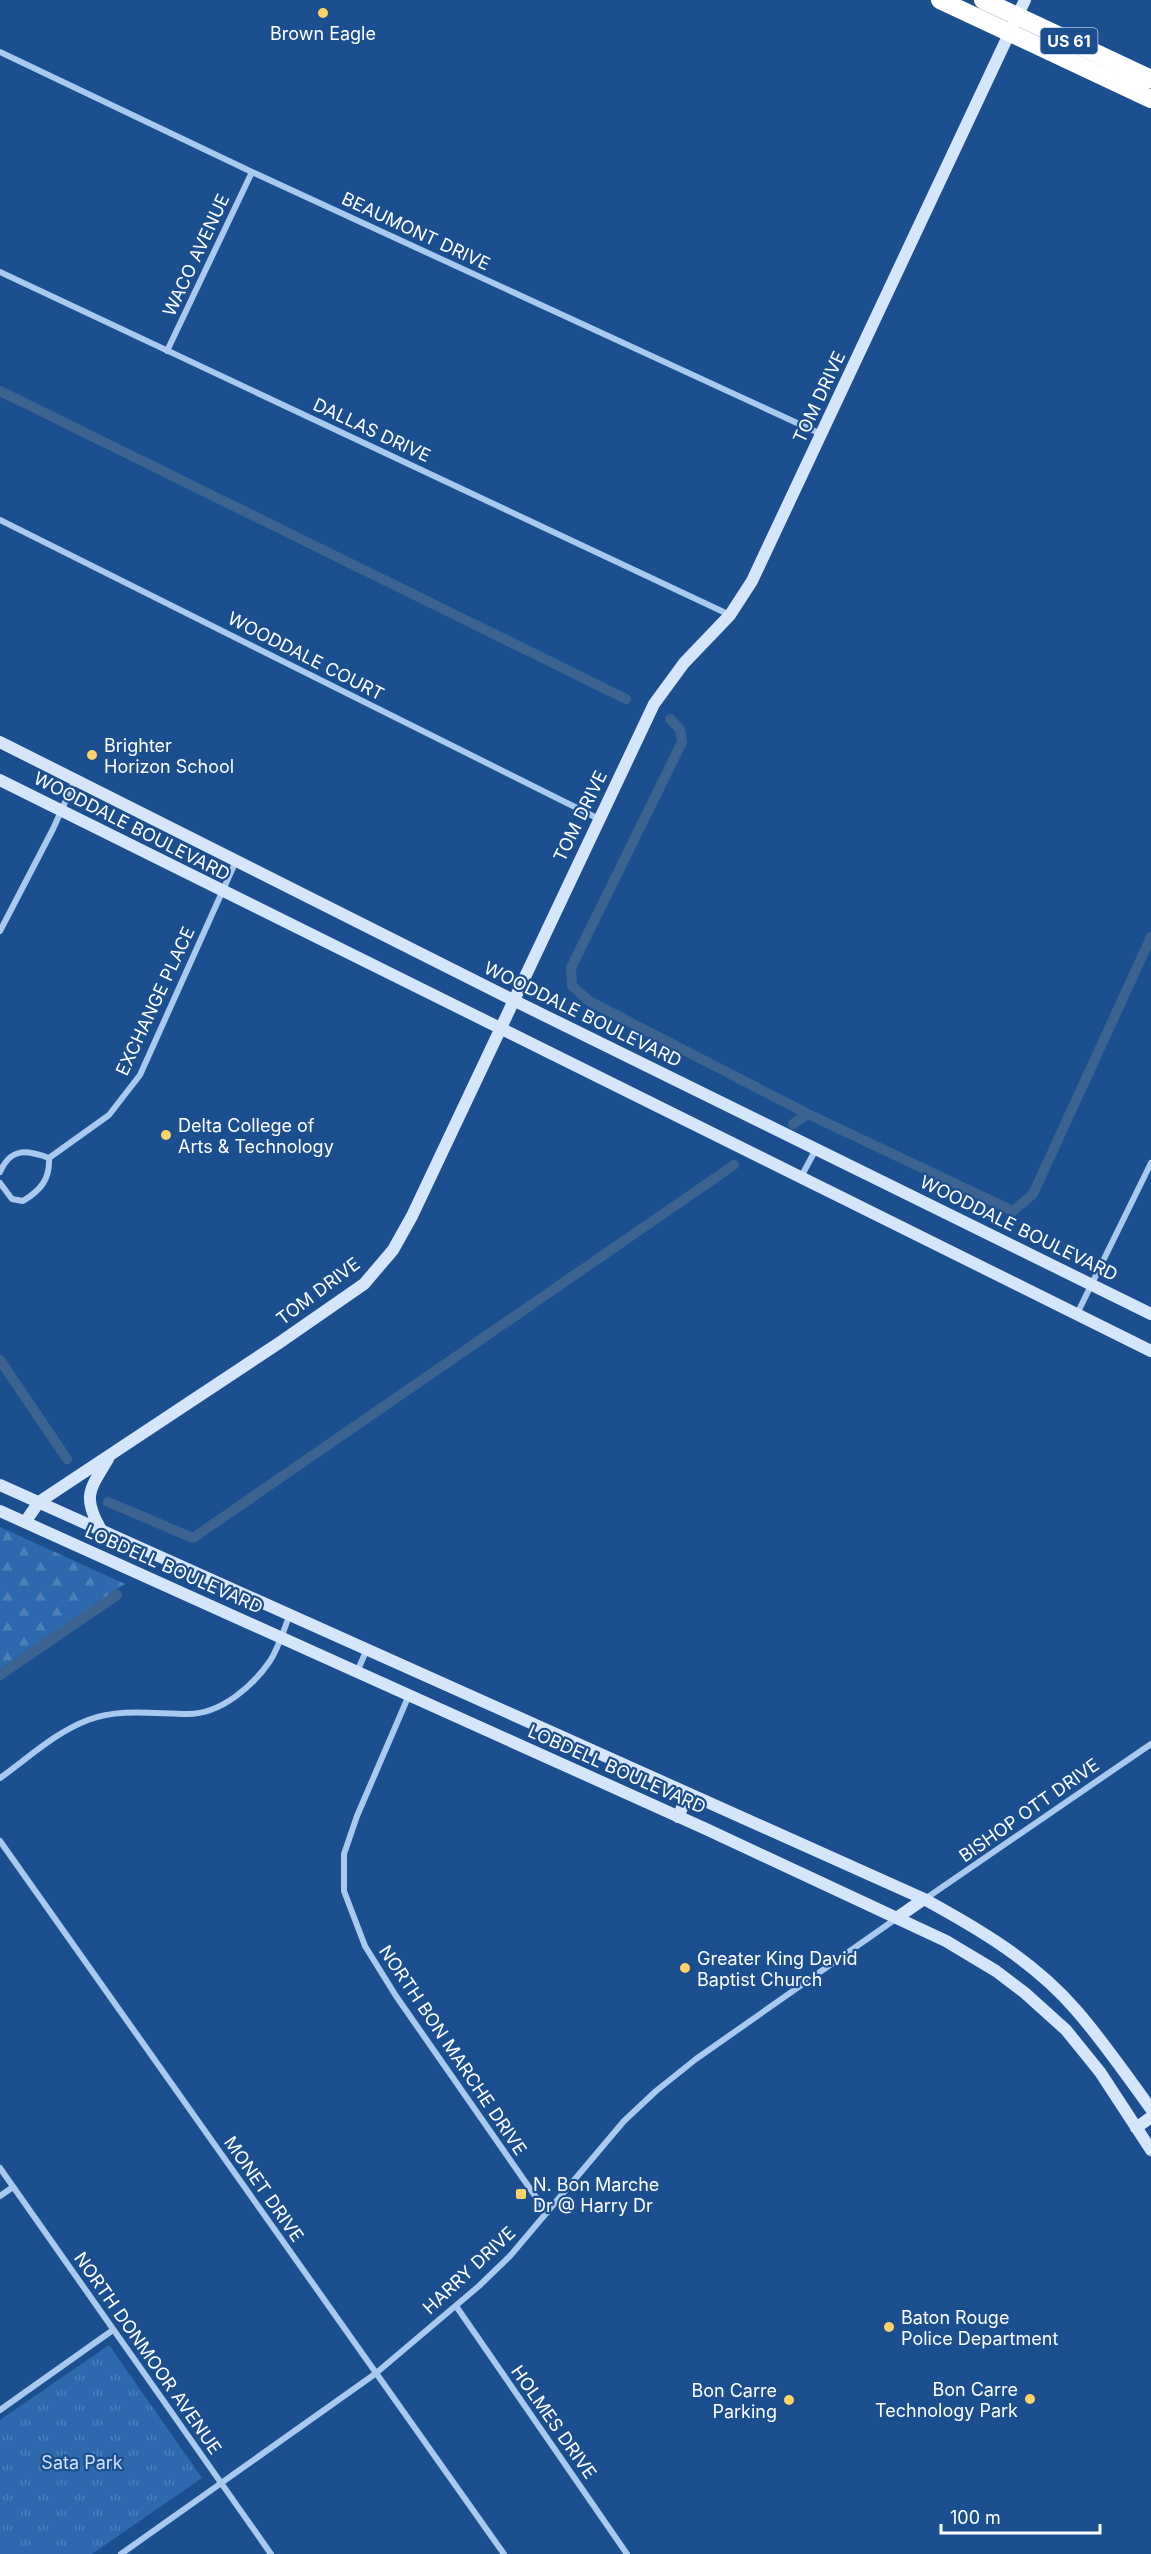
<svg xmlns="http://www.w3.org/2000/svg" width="1151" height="2554" viewBox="0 0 1151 2554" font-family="Inter,sans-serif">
  <defs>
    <pattern id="forest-firs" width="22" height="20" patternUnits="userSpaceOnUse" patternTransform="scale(1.5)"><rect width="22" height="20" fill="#2e69ad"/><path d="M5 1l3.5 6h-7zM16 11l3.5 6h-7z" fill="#4d80b9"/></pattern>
    <pattern id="park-tufts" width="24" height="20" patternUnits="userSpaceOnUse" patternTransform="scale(1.5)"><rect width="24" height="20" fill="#2e69ad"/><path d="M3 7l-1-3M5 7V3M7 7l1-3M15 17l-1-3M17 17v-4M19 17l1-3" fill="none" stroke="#4d80b9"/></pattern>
  </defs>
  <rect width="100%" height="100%" fill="#1b4f8f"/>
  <path fill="url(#forest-firs)" d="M0 1527 125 1584 0 1669Z"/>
  <path fill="url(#park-tufts)" d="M109 2345 202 2478 92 2554H0V2420Z"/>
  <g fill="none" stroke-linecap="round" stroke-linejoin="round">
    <path stroke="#3c6290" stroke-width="10" d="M0 391 626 699
      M670 719 680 729 682 742 571 968 572 986 589 1001 808 1114 1013 1211 1033 1194 1151 937
      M793 1124 808 1114
      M0 1360 67 1459
      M108 1502 193 1538 734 1165
      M0 1675 117 1595"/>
    <path stroke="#a9c9ee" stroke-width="6" d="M0 52 252 172 821 434
      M0 272 730 615
      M167 351 252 172
      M0 520 599 819
      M0 931 53 829 75 780
      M49 1158 109 1115 140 1075 236 861
      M0 1172C11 1147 27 1150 49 1158
      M801 1177 816 1149
      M0 1183 12 1199 23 1201C41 1190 50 1179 49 1158
      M1077 1314 1151 1163
      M357 1672 367 1649
      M409 1695 357 1816 344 1854V1891L365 1946 396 1996 547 2213
      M0 1778C28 1758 56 1732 88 1720 120 1708 155 1714 188 1714 221 1714 253 1686 270 1661 279 1647 284 1629 290 1614
      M0 1841 504 2554
      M925 1899 1151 1744
      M0 2168 271 2554
      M0 2196 13 2187
      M456 2306 627 2554
      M0 2410 113 2330
      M121 2554 375 2374 479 2286 510 2256 624 2121 656 2091 696 2059 897 1918"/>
    <path stroke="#d6e6fa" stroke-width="12" d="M0 742 513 1000 1151 1314
      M0 780 1151 1351
      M0 1485 924 1899C979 1929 1035 1962 1076 2010 1103 2041 1127 2076 1151 2109
      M0 1511 706 1829 946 1941 996 1971 1025 1993 1066 2030 1100 2072 1151 2150
      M25 1522 39 1502 279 1343 364 1284 393 1250 412 1216 654 704 684 663 730 615 752 581 1025 0
      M100 1528C82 1496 90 1489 108 1459
      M678 1817 688 1794
      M898 1917 924 1899
      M1136 2128 1151 2117"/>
    <path stroke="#fff" stroke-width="18" d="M940 0 1151 99
      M983 0 1151 79"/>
  </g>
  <g fill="#ffd166" stroke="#1b4f8f" stroke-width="2">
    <circle cx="323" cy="13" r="6"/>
    <circle cx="92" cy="755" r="6"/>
    <circle cx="166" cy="1135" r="6"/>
    <circle cx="685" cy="1968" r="6"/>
    <rect x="515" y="2188" width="12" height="12" rx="3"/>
    <circle cx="889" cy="2327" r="6"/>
    <circle cx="1030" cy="2399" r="6"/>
    <circle cx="789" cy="2400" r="6"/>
  </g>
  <g text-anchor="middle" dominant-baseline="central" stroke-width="4.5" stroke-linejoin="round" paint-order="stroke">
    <rect fill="#1b4f8f" stroke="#bbcadd" stroke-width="1.5" x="1040.5" y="28" width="57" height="26" rx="4.5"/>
    <g font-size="16" font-weight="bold" fill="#fff">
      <text x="1069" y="41">US 61</text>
    </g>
    <g font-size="18" fill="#fff" stroke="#1b4f8f" text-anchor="start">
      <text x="323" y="33" text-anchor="middle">Brown Eagle</text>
      <text x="104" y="745">Brighter<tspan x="104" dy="21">Horizon School</tspan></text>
      <text x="178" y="1125">Delta College of<tspan x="178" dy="21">Arts &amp; Technology</tspan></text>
      <text x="697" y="1958">Greater King David<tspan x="697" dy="21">Baptist Church</tspan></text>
      <text x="533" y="2184">N. Bon Marche<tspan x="533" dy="21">Dr @ Harry Dr</tspan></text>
      <text x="901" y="2317">Baton Rouge<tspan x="901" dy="21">Police Department</tspan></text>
      <text x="1018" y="2389" text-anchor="end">Bon Carre<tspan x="1018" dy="21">Technology Park</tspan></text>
      <text x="777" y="2390" text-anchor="end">Bon Carre<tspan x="777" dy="21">Parking</tspan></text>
    </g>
    <g font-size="18" fill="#fff" stroke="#1b4f8f">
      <text transform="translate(416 231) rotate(25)">BEAUMONT DRIVE</text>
      <text transform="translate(196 255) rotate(-65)">WACO AVENUE</text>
      <text transform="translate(819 397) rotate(-65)">TOM DRIVE</text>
      <text transform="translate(372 430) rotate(25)">DALLAS DRIVE</text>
      <text transform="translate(306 656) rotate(27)">WOODDALE COURT</text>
      <text transform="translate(580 816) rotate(-64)">TOM DRIVE</text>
      <text transform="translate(132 826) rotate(27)">WOODDALE BOULEVARD</text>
      <text transform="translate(155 1001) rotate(-65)">EXCHANGE PLACE</text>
      <text transform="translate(583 1014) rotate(26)">WOODDALE BOULEVARD</text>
      <text transform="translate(1019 1228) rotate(26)">WOODDALE BOULEVARD</text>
      <text transform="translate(318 1291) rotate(-37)">TOM DRIVE</text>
      <text transform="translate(174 1569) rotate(24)">LOBDELL BOULEVARD</text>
      <text transform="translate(617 1769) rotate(24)">LOBDELL BOULEVARD</text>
      <text transform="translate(1029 1810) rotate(-35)">BISHOP OTT DRIVE</text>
      <text transform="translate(453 2050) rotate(56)">NORTH BON MARCHE DRIVE</text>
      <text transform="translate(264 2189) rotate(55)">MONET DRIVE</text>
      <text transform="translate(469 2270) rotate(-43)">HARRY DRIVE</text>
      <text transform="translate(148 2353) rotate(55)">NORTH DONMOOR AVENUE</text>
      <text transform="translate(554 2422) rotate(55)">HOLMES DRIVE</text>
    </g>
    <g font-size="18" fill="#cfe3fa" stroke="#1b4f8f">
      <text x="82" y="2462">Sata Park</text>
    </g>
  </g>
  <path d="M941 2524v9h159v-9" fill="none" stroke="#ffffff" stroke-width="3"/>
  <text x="950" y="2524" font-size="18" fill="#ffffff" stroke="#1b4f8f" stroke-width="4.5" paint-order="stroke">100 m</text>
</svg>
